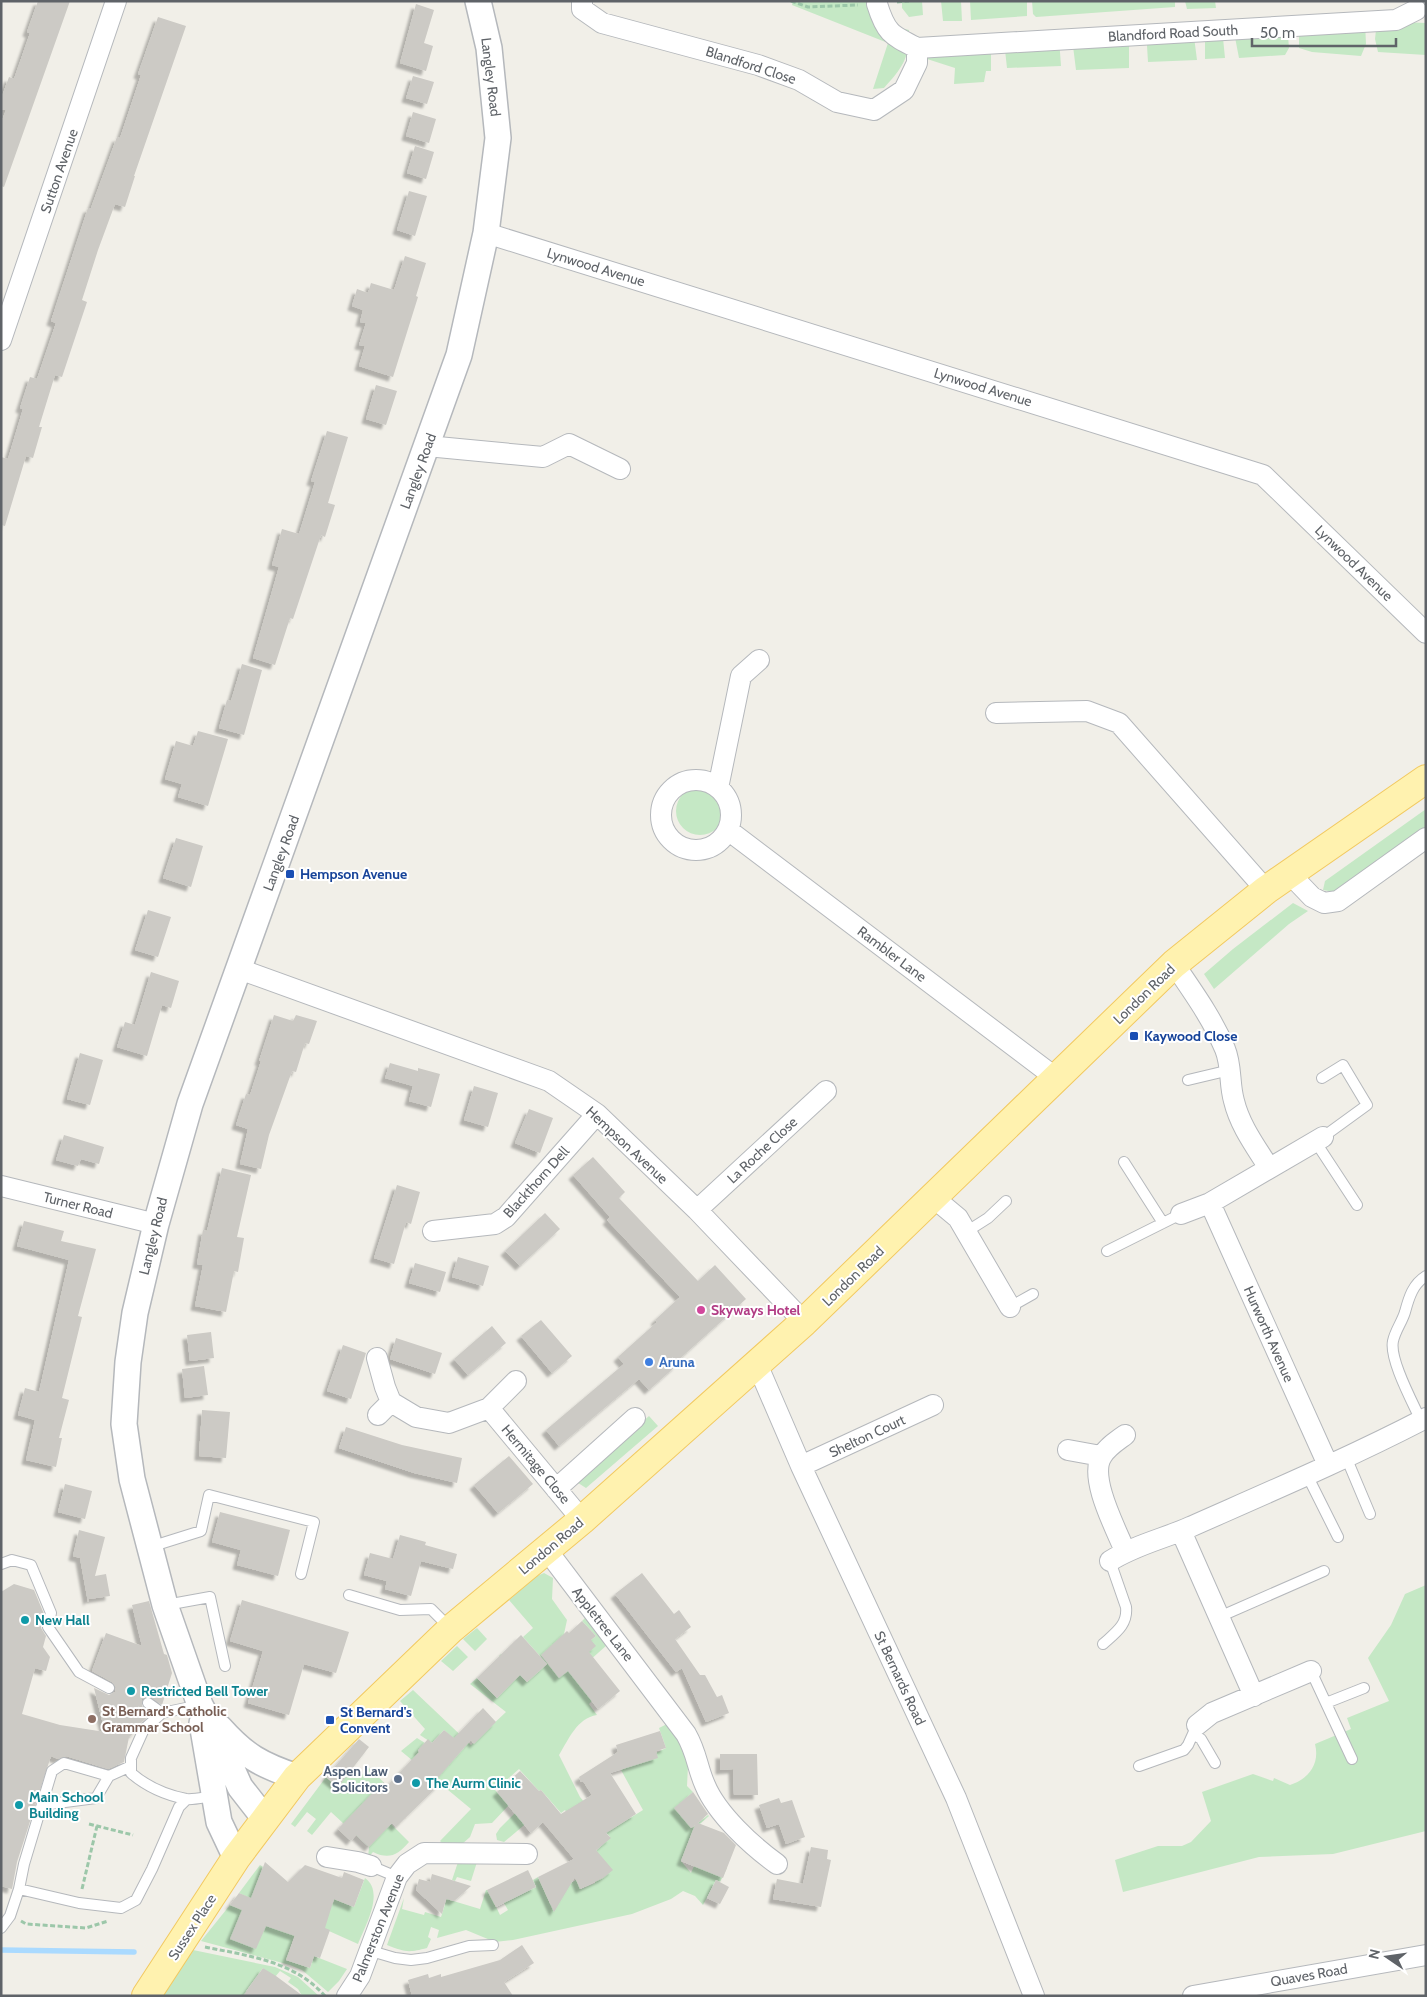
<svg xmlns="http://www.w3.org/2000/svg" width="1427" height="1997" viewBox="0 0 1427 1997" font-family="Cabin,sans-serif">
  <defs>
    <filter id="shadow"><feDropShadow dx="-4.5" dy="4.5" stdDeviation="1" flood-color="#0004"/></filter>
  </defs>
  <rect width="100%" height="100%" fill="#f1efe8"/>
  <path fill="#c5e8c5" d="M793 1H875L892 26 909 30C910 58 902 68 884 88L873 89 888 43 792 5Z
    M902 1H922L923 15 909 17 902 8Z
    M941 1H961L962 21H943Z
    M970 1H1027V16L971 20Z
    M1032 1H1175V7L1036 17 1033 14Z
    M1185 1H1215L1216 8 1187 9Z
    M1377 21 1426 23V55L1378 52 1375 39Z
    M1365 22 1366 44 1361 56 1312 52 1299 48V25Z
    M1287 24 1289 48 1285 55 1239 58 1233 27Z
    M1205 27 1222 28 1225 58 1205 59Z
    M1146 29H1193L1197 60 1148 62Z
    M1129 33V68L1076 70 1072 38Z
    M1059 38 1061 66 1007 68 1004 41Z
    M991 42V71H986L984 82 954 84 955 68 924 58Z
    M676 811a24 24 0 1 1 48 0a24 24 0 1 1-48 0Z
    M1426 809V826L1334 892 1323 890 1325 881Z
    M1293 903 1308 911 1289 924 1214 989 1204 974 1233 949Z
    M649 1416 658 1426 586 1488 575 1481Z
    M544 1573 553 1578 552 1599 567 1620 564 1634 591 1640 596 1636 582 1621 585 1618 607 1645 580 1669 592 1701 589 1704 597 1715C577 1718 569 1739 559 1755L580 1797 609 1831 643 1810 621 1770 666 1748 659 1728 671 1722 689 1746 687 1786 693 1792 675 1808 692 1828 708 1815 709 1816 693 1830 681 1861 691 1873 694 1866 727 1868 720 1882 716 1880 703 1905 695 1896 683 1891 671 1899 632 1914 513 1940 495 1942 466 1930 437 1938 439 1930 431 1927 428 1937 431 1939 427 1948C408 1953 405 1952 387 1945L404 1898 402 1909 424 1915 425 1912 441 1917 450 1888V1900L480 1909 486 1890H488L500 1915 508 1910 497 1891 508 1901 536 1887 533 1880 538 1877 550 1904 554 1906 560 1900 557 1891 576 1880 581 1889 595 1883 594 1853 610 1837 592 1816 574 1822 565 1810 561 1813 541 1790 539 1791 519 1769 495 1790 509 1805 492 1823 475 1824 470 1837 461 1845 443 1844 440 1841 471 1809 401 1751 417 1738 425 1743 418 1751 442 1772 464 1748 444 1730 432 1743 420 1735 425 1729 400 1701 413 1690 471 1745 506 1712 470 1684 477 1678 497 1698 518 1676 499 1656 501 1654 527 1682 547 1664 523 1637 533 1628 509 1600 537 1576Z
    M1426 1585V1831L1333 1854 1259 1857 1123 1892 1115 1860 1158 1846H1182L1191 1842 1211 1821 1202 1792 1253 1774 1273 1781 1274 1778 1290 1785C1309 1779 1320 1764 1315 1744L1351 1729 1347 1718 1389 1701 1368 1658 1391 1625 1405 1594Z
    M477 1628 487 1639 475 1651 463 1639Z
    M457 1646 468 1657 453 1671 441 1661Z
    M353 1767 362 1775 368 1767 407 1805 387 1828 391 1824 409 1842C398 1855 389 1860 373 1852L368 1858 369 1847 331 1812 312 1835 307 1831 316 1819 307 1812 295 1827 291 1824 326 1777 338 1787Z
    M519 1809 529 1821 504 1842 497 1840 496 1834 500 1828Z
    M458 1862H477L471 1881 457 1877 455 1881 452 1880Z
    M260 1865 263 1867 253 1894 333 1903 334 1899 354 1907 365 1878C385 1892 365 1926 358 1944L320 1927 296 1931 286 1960 310 1968 314 1956 347 1969 339 1981 328 1992 302 1970 290 1965 201 1941 230 1905 241 1909 247 1897 239 1893Z
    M193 1950 275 1967 298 1977 319 1996H302L298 1989 288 1982 291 1978 280 1971 275 1977 263 1968 246 1991 254 1996H161Z"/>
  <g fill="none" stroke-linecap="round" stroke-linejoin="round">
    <path stroke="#aadaff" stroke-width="5.5" d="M1 1950 134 1952"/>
  </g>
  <path fill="#cccac5" filter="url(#shadow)" d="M38 1H70L4 187 1 186V123L6 110 1 109V99L9 77 14 79 30 33 27 32Z
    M416 4 434 10 424 43 433 46 426 71 400 63Z
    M158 17 186 26 134 176H135L125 207 115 204 98 250 82 300 87 302 62 377 55 375 39 427H42L33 458 26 456 5 526 1 525V457L8 459 23 409 20 408 30 377 37 379 56 323 51 321 88 208H91L117 137 120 138 141 75 138 74Z
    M413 76 434 82 427 104 406 98Z
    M413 112 436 119 429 143 406 136Z
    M415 146 434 152 426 179 407 173Z
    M409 191 427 196 415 236 397 230Z
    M405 256 426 263 416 296 418 297 393 377 359 366 365 346 359 345 366 323 360 322 363 310 352 306 357 289 368 293 371 283 394 290Z
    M376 385 397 391 386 425 366 419Z
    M327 431 348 437 328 503 335 505 325 537 321 535 293 619 290 618 275 665 253 658 279 567 272 565 282 529 299 534 315 482 311 481Z
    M242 664 262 670 244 735 219 728 227 700 231 701Z
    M198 731 228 739 208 806 178 797 182 784 165 779 176 741 193 746Z
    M176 838 203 846 191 887 163 878Z
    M148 910 171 917 158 957 135 950Z
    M151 972 179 981 171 1008 162 1005 147 1056 117 1047 125 1022 135 1025Z
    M274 1015 293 1021 296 1015 317 1021 309 1044 305 1043 296 1072 292 1071 269 1135 261 1169 240 1164 248 1129 236 1125 246 1094 250 1095 261 1061H259Z
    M80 1053 103 1060 90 1105 67 1099Z
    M390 1063 418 1071V1068L440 1074 431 1107 409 1101 413 1086 385 1078Z
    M474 1086 498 1093 488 1127 464 1120Z
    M529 1109 553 1118 540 1153 515 1143Z
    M64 1135 104 1147 99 1164 81 1159 78 1166 56 1160Z
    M593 1157 625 1192 619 1198 698 1281 715 1265 746 1299 675 1363 677 1365 649 1390 639 1379 559 1446 546 1430 624 1364 618 1357 657 1322 655 1320 680 1297 607 1220 610 1217 573 1175Z
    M222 1168 251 1175 237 1237 244 1238 238 1272 234 1271 226 1312 195 1306 203 1265 197 1264 203 1230 207 1231Z
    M397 1185 420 1192 411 1224 406 1222 394 1264 374 1258Z
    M545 1213 560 1229 520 1266 505 1251Z
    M24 1221 64 1231 61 1241 96 1249 78 1316 82 1317 62 1398 69 1400 59 1438H62L56 1467 26 1460 35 1420 18 1415 25 1388 39 1392 69 1260 17 1246Z
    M458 1257 489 1266 483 1286 452 1277Z
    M415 1263 446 1272 440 1292 409 1283Z
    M541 1320 572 1356 552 1373 521 1336Z
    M492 1326 506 1343 468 1375 454 1359Z
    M211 1332 214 1358 190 1361 187 1335Z
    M396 1338 442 1353 435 1374 390 1359Z
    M343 1345 366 1353 351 1399 327 1391Z
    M204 1366 208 1395 185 1398 182 1369Z
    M202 1410 230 1412 226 1458 199 1456Z
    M346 1427 402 1445 462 1458 457 1483 414 1473 339 1448Z
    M509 1456 533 1484 498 1513 474 1485Z
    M65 1484 92 1491 85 1519 58 1512Z
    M220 1512 290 1530 278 1576 237 1565 241 1550 212 1542Z
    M79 1530 105 1537 95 1576 106 1574 110 1596 89 1599 88 1602 80 1558 73 1556Z
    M400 1535 426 1542 425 1545 457 1554 453 1569 421 1561 411 1596 385 1589 387 1581 364 1575 370 1553 393 1559Z
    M642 1573 674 1614 679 1610 691 1627 675 1639 700 1675H705L717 1697 722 1695 729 1713 706 1722 682 1668 676 1672 615 1594Z
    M14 1584 34 1590 44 1614 41 1628 46 1636 43 1647 50 1657 46 1671 35 1668 22 1714 60 1725 105 1732 94 1688 109 1695 115 1692 116 1687 112 1682 92 1671 106 1633 142 1646 132 1605 149 1601 164 1654 167 1655 172 1673 162 1705 149 1696 142 1699V1706L151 1714 139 1724 135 1732 129 1737 124 1762 108 1769 66 1756 58 1759 51 1756 17 1862 12 1889 1 1886V1592Z
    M242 1600 349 1632 336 1673 304 1664 289 1715 248 1703 263 1651 230 1641Z
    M582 1621 596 1636 591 1640 596 1646 589 1652 620 1691 598 1709 568 1671 559 1678 541 1655 567 1631 569 1633Z
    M521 1635 547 1664 527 1682 520 1675 497 1698 477 1678Z
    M483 1708 496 1722 474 1744 471 1740 435 1781 439 1785 396 1827 392 1823 369 1847 356 1835 351 1841 338 1829 383 1782 387 1786 419 1752 418 1750 428 1739 432 1743 444 1730 454 1738Z
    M660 1731 666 1748 656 1751 658 1758 610 1773 636 1814 606 1833 611 1838 596 1850 613 1870 603 1878 580 1889 575 1877 554 1912 538 1877 574 1859 543 1822 531 1833 497 1792 520 1771 539 1791 541 1790 561 1814 592 1795 583 1781 581 1782 579 1777 618 1752 616 1745Z
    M359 1739 369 1747 338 1787 326 1777Z
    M720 1754H757L758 1795H734L733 1769 720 1770Z
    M693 1792 708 1814 698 1823 724 1833 736 1845 723 1878 681 1861 695 1825 691 1828 674 1808Z
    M779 1798 781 1803 792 1800 805 1837 786 1844 779 1824 767 1828 759 1805Z
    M811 1847 828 1850 827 1859 831 1860 821 1907 773 1899 777 1879 803 1884Z
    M265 1862 288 1882 305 1865 342 1878 344 1872 364 1880 354 1907 334 1899 325 1928 330 1930 320 1958 314 1956 310 1968 286 1960 295 1936 266 1926 256 1949 230 1939 242 1910 230 1905 239 1893 251 1898Z
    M528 1870 536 1887 496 1907 487 1890Z
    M432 1874 471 1886 454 1901 446 1899 442 1914 416 1890 419 1879 430 1882Z
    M716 1880 729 1887 720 1904 707 1898Z
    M522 1945 534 1963 504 1982 513 1996H412L408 1980 428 1974 429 1978 441 1974V1977L500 1960Z
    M263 1968 276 1976 303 1996H243Z"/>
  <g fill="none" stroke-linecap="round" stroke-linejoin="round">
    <defs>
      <path id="service" d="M1322 1078 1343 1065 1367 1105 1323 1137
        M1188 1080 1230 1070
        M1315 1141 1357 1205
        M1124 1162 1163 1223
        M966 1232 988 1218 1006 1201
        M1107 1251 1181 1214
        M1010 1307 1033 1294
        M1421 1421C1413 1403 1389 1359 1393 1341 1395 1331 1402 1322 1405 1312 1409 1297 1413 1284 1426 1276
        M1346 1457 1370 1514
        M1307 1475 1338 1537
        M150 1547 201 1531 209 1495 314 1522 301 1574
        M1 1564 12 1560 31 1565 51 1613 48 1627 79 1672 109 1688
        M349 1595 400 1610 431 1609 450 1628
        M166 1605 210 1597 225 1666
        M1219 1617 1324 1571
        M1103 1644C1115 1633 1128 1625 1126 1607L1110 1561
        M1311 1671 1352 1759
        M148 1703 162 1713
        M1326 1703 1364 1688
        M200 1705 162 1713 144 1729 131 1758V1773C146 1786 166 1795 186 1799 194 1800 205 1797 214 1796
        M1193 1734 1201 1739 1215 1763
        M1139 1766 1184 1750 1188 1745 1197 1725
        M109 1776 64 1763 52 1771 24 1864 19 1889 79 1903 121 1908 136 1900 152 1869 179 1807 187 1799
        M42 1805 96 1798 109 1776 131 1766
        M371 1866 397 1877
        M1 1928 10 1916 19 1889
        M371 1951 395 1958 411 1960 427 1958 469 1946 493 1945"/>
      <path id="minor" d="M582 1V9L602 23 758 65 799 80 837 102 874 110 904 90 917 63V48C891 35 886 33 877 4
        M917 48 1396 20 1416 10
        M486 233 1263 475 1426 633
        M1 340 116 1
        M427 446 543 457 569 444 620 469
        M996 713 1087 711 1119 723 1266 890
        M661 815a35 35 0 1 1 70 0a35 35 0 1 1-70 0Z
        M718 788 741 676 759 660
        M728 830 1056 1078
        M1289 873 1312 897 1324 903 1338 901 1426 838
        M1174 964C1193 992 1212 1018 1225 1049 1232 1066 1229 1084 1234 1101 1240 1126 1256 1147 1269 1168
        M239 969 549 1081 597 1114 697 1210 804 1322
        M1 1186 156 1224
        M934 1198 958 1218 1010 1307
        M1210 1203 1328 1465
        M697 1210 826 1091
        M1181 1214 1210 1203 1323 1137
        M433 1231 495 1224 506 1217 597 1114
        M377 1358 385 1387 391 1402 378 1415
        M757 1364 801 1466 956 1798 1034 1996
        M391 1402 416 1417 449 1423 489 1408 516 1381
        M489 1408 582 1520
        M1068 1450 1101 1456
        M801 1466 933 1405
        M556 1489 635 1418
        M1181 1531 1254 1696
        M546 1549 686 1734C697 1753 697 1767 705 1785 717 1814 752 1846 777 1864
        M1125 1551C1116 1529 1088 1477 1102 1456 1107 1447 1117 1441 1125 1435
        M1110 1561C1135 1545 1163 1539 1190 1527 1269 1492 1349 1458 1426 1418
        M1197 1725 1212 1713 1311 1671
        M327 1857 358 1862 371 1866
        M347 1996 360 1976 397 1877 407 1864 424 1853 527 1854
        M1193 1996 1426 1955"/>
      <path id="tertiary" d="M202 1723 219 1822 236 1858
        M220 1728C245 1756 261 1765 297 1777
        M265 1819 240 1787 223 1749 200 1705 165 1605 132 1479 124 1424 128 1362 135 1313 156 1224 190 1104 459 355 486 233 498 138 489 48 478 1"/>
      <path id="primary" d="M146 1996 236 1858 297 1777 451 1629 582 1520 804 1322 1174 964 1266 890 1426 779"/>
    </defs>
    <use href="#service" stroke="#b5b8bc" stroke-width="12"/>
    <use href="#minor" stroke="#b5b8bc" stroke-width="22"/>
    <use href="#tertiary" stroke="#b5b8bc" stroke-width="28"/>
    <use href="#primary" stroke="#f2c960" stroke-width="30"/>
    <path stroke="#9cc7a9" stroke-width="3" stroke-dasharray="5 2.5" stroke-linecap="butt" d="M791 1 808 7 858 5
      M897 2 909 1
      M89 1824 133 1835
      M82 1889 97 1826
      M21 1921 26 1924 86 1928 108 1921
      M205 1947C249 1956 294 1961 325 1996"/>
    <use href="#service" stroke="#fff" stroke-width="10"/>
    <use href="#minor" stroke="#fff" stroke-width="20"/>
    <use href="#tertiary" stroke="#fff" stroke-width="25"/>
    <use href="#primary" stroke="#fff2af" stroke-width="28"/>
  </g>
  <g fill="#1a4fb4" stroke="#fff" stroke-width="2">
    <rect x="285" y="869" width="10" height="10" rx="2.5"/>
    <rect x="1129" y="1031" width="10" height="10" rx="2.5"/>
    <rect x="325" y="1715" width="10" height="10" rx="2.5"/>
  </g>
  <circle fill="#d1479c" stroke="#fff" stroke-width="2" cx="701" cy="1310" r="5"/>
  <circle fill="#3f7fe0" stroke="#fff" stroke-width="2" cx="649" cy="1362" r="5"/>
  <g fill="#0f9aa8" stroke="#fff" stroke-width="2">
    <circle cx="25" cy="1620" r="5"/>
    <circle cx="131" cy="1691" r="5"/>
    <circle cx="416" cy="1783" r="5"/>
    <circle cx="19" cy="1805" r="5"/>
  </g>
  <circle fill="#8d6e63" stroke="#fff" stroke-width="2" cx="92" cy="1719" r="5"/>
  <circle fill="#5c6f8a" stroke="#fff" stroke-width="2" cx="398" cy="1779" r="5"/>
  <g text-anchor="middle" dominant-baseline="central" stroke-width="4" stroke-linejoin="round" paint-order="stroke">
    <g font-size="14" fill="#5f6368" stroke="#fff">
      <text transform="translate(1173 33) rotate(-3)">Blandford Road South</text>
      <text transform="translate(751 65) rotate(18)">Blandford Close</text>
      <text transform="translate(491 77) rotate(83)">Langley Road</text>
      <text transform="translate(59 171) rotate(-71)">Sutton Avenue</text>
      <text transform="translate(596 267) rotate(17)">Lynwood Avenue</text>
      <text transform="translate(983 387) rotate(17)">Lynwood Avenue</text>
      <text transform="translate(418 471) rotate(-70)">Langley Road</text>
      <text transform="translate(1354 563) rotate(44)">Lynwood Avenue</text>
      <text transform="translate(281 853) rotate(-70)">Langley Road</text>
      <text transform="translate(892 954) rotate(37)">Rambler Lane</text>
      <text transform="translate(1144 994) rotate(-44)">London Road</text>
      <text transform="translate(627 1145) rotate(43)">Hempson Avenue</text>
      <text transform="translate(762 1150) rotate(-43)">La Roche Close</text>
      <text transform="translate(536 1182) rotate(-48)">Blackthorn Dell</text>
      <text transform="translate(78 1205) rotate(14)">Turner Road</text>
      <text transform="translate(153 1236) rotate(-76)">Langley Road</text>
      <text transform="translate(853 1276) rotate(-44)">London Road</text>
      <text transform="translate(1269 1334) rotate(66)">Hurworth Avenue</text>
      <text transform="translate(867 1436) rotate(-25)">Shelton Court</text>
      <text transform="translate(536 1464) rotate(50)">Hermitage Close</text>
      <text transform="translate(551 1546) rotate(-40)">London Road</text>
      <text transform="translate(603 1624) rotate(52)">Appletree Lane</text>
      <text transform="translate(900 1678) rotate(65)">St Bernards Road</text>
      <text transform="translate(192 1927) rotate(-57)">Sussex Place</text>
      <text transform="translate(378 1928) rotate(-68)">Palmerston Avenue</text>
      <text transform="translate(1309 1975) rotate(-10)">Quaves Road</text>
    </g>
    <g font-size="14" font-weight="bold" fill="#164399" stroke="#fff" text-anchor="start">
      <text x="300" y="874">Hempson Avenue</text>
      <text x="1144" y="1036">Kaywood Close</text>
      <text x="340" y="1712">St Bernard's<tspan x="340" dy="16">Convent</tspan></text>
    </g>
    <g font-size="14" font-weight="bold" fill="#b23c85" stroke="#fff" text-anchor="start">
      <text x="711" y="1310">Skyways Hotel</text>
    </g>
    <g font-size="14" font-weight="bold" fill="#366cbe" stroke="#fff" text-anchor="start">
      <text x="659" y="1362">Aruna</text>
    </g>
    <g font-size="14" font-weight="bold" fill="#0d838f" stroke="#fff" text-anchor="start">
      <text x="35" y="1620">New Hall</text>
      <text x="141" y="1691">Restricted Bell Tower</text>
      <text x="426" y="1783">The Aurm Clinic</text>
      <text x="29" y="1797">Main School<tspan x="29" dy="16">Building</tspan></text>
    </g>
    <g font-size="14" font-weight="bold" fill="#785e54" stroke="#fff" text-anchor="start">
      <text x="102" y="1711">St Bernard's Catholic<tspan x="102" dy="16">Grammar School</tspan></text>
    </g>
    <g font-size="14" font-weight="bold" fill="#4e5e75" stroke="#fff" text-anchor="end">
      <text x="388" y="1771">Aspen Law<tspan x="388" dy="16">Solicitors</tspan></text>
    </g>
  </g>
  <rect width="1427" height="1997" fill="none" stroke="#5f6368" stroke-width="5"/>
  <g transform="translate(1387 1957) rotate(283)" stroke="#ffffff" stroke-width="4" paint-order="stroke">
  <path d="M0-4L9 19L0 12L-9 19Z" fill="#5f6368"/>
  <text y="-8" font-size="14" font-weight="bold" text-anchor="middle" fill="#5f6368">N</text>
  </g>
  <path d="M1252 38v8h144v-8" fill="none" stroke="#5f6368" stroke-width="2.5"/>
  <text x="1260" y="38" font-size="15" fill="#5f6368" stroke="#ffffff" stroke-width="4" paint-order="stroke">50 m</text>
</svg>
